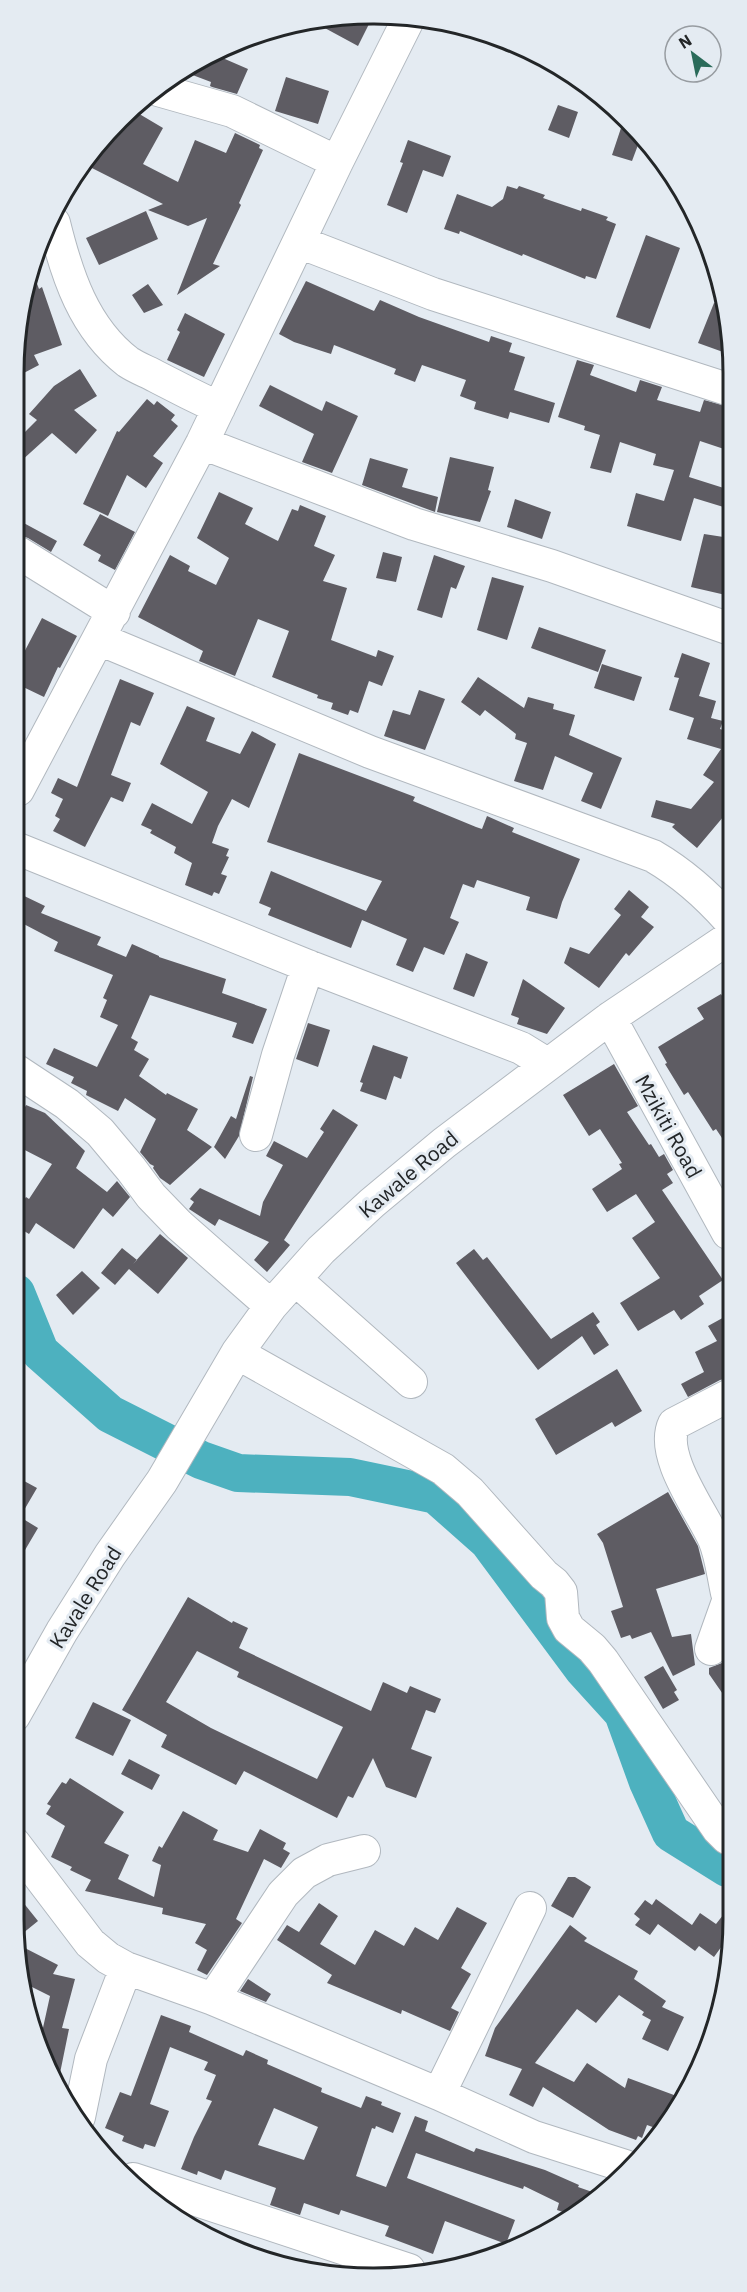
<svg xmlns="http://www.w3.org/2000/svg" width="747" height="2292" viewBox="0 0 747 2292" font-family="'IBM Plex Sans',sans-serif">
  <rect width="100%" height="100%" fill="#e4ebf2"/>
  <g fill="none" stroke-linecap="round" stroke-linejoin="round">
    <path stroke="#4db1bf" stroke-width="38" d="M16 1293 40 1352 110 1414 201 1460 238 1473 350 1477 436 1495 488 1541 583 1669 623 1713 648 1782 671 1833 727 1868"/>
  </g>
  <path fill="#5e5c63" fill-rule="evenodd" d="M310 20H371L358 46Z
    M218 56 248 69 237 94 212 87 210 86 211 82 182 71Z
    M286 77 329 91 318 124 275 111Z
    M558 105 578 112 569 138 548 130Z
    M136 112 163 128 143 164 178 182 195 140 226 153 235 133 260 145 259 148 263 150 239 203 241 205 213 264 220 266 177 295 207 218 188 226 148 210 163 204 84 164Z
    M621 128 639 134 641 137 632 161 612 155Z
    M408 140 451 156 443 177 423 170 407 213 387 205 403 163 400 162Z
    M507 186 517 189 519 186 545 195 543 198 581 211 582 208 608 217 606 220 616 224 596 279 586 276 585 279 523 254 522 256 460 231 459 234 444 229 457 194 492 207 503 199Z
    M146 211 158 239 99 265 86 238Z
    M646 235 680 248 650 329 616 317Z
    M33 273 39 289 42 287 62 345 34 355 39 365 20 375V303Z
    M306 281 374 311 380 300 419 317 489 342 491 336 512 343 509 352 525 357 514 390 555 403 549 423 510 412 508 419 474 409 476 402 460 396 466 380 422 365 415 382 394 374 396 369 334 345 331 354 294 342 279 334Z
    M148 284 163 305 144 313 132 295Z
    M714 303 725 307 730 326V333L723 352 698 343Z
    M185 313 225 334 204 377 167 360 180 332 177 330Z
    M577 360 594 365 590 375 636 392 640 380 662 387 657 400 700 412 704 400 730 407V451L700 441 689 477 730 490V509L694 498 681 541 627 526 636 493 664 501 674 470 653 465 656 454 620 442 611 473 590 468 600 435 584 430 585 426 558 417Z
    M80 369 97 396 74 410 97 430 76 454 52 433 20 462V437L37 420 29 414 54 386Z
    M270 385 322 411 326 401 358 416 332 473 302 462 314 434 259 406Z
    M147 399 154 405 157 401 175 415 171 420 178 426 153 456 163 463 146 488 127 475 108 516 83 504 117 431 119 432Z
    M450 457 494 467 488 490 491 491 480 522 437 512Z
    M370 458 408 469 402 487 438 497 435 512 362 485Z
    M219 492 253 508 245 524 278 541 292 509 298 511 300 505 326 516 314 546 335 555 323 581 347 588 331 640 376 657 378 650 394 656 382 686 369 681 358 713 350 710 348 715 331 709 333 703 317 698 318 695 272 677 289 631 258 619 235 676 199 661 203 651 138 617 170 555 190 566 188 571 216 585 229 558 197 538Z
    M515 499 551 512 542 539 507 527Z
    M100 514 135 532 115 570 98 561 101 555 83 545Z
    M20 521 57 541 51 552 28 538 19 535Z
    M704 534 730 538V596L691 587Z
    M383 552 402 557 396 582 376 578Z
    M434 555 465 566 456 589 451 587 442 618 417 610Z
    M492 577 524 586 507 640 477 630Z
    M42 618 77 636 60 668 58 667 44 697 19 685V662Z
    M539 627 606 650 598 672 531 648Z
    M682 653 710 663 699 696 716 701 711 718 723 721 720 729 729 732V810L697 848 672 827 675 824 651 817 656 800 691 809 714 782 703 775 721 749 687 739 694 718 669 710 679 678 674 677Z
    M602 664 642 677 634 701 594 688Z
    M478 677 524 708 528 697 554 704 553 709 575 715 569 735 622 758 601 809 581 801 593 773 555 756 543 790 514 781 527 743 515 739 516 734 485 710 480 716 461 702Z
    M120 679 154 693 140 726 131 722 111 775 131 783 123 802 111 797 85 847 53 831 60 819 55 816 63 799 51 793 58 778 77 787Z
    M419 690 445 699 425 750 384 736 393 710 410 715Z
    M187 706 215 718 206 741 240 754 252 731 276 744 249 808 232 799 218 826 212 843 229 849 226 856 229 857 221 874 227 876 219 894 214 892 212 896 185 885 192 863 174 853 176 847 150 833 152 830 141 825 152 803 192 824 208 792 160 764Z
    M299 753 415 797 413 801 476 827 482 829 487 816 514 828 512 832 580 859 562 902 557 919 526 910 530 897 477 880 474 888 463 884 450 918 459 922 444 955 424 947 413 972 396 965 407 939 362 920 351 948 268 915 271 908 259 903 271 871 366 911 382 881 267 842Z
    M629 890 649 907 641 917 654 927 629 956 626 953 599 988 564 963 570 947 589 954 621 915 614 909Z
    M18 893 45 906 41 913 101 937 97 945 126 957 132 944 159 956V957L226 979 222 993 267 1009 253 1044 232 1037 237 1023 150 995 131 1038 138 1042 134 1050 149 1059 139 1076 166 1095 167 1093 198 1109 187 1130 212 1147 170 1185 160 1178 153 1168 154 1166 150 1164 140 1152 156 1119 125 1098 118 1111 86 1095 87 1091 71 1083 74 1077 46 1064 54 1048 97 1067 118 1025 100 1017 107 1000 103 998 113 975 54 951 58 942 18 921Z
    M466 953 488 962 474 997 453 989Z
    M523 979 565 1008 547 1034 517 1024 519 1018 511 1015Z
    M721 994 729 1007 728 1147 716 1129 713 1131 688 1092 684 1095 665 1064 667 1063 658 1047 704 1019 697 1008Z
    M308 1023 330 1030 318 1067 296 1059Z
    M373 1045 408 1057 401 1079 394 1076 386 1100 360 1091 363 1083 360 1082Z
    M614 1064 638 1106 627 1112 649 1145 651 1144 659 1157 664 1154 673 1170 667 1174 673 1183 662 1190 723 1280 699 1296 704 1304 681 1320 674 1310 638 1331 620 1303 660 1278 632 1238 655 1222 636 1194 607 1212 592 1189 622 1169 619 1164 622 1163 600 1129 589 1136 563 1095Z
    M250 1076 253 1077 239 1136 225 1159 214 1147 231 1116 236 1119Z
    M26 1105 45 1113 85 1151 76 1168 107 1192 117 1181 130 1197 113 1217 103 1208 74 1249 36 1223 29 1234 16 1226 17 1211 26 1197 29 1199 52 1164 17 1146V1123Z
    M333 1109 358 1125 284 1240 290 1245 267 1272 254 1260 269 1242 219 1219 215 1226 189 1209 194 1202 190 1199 200 1188 260 1216 263 1202 283 1165 266 1156 274 1141 307 1158 324 1132 320 1129Z
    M160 1234 188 1258 158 1294 129 1269 115 1285 101 1273 122 1248 137 1260 133 1264Z
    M474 1249 483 1260 487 1257 551 1339 593 1312 600 1322 596 1325 609 1345 594 1355 582 1336 538 1370 456 1263Z
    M82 1271 100 1288 73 1315 56 1295Z
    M728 1315V1378L720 1380 688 1397 681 1384 704 1372 695 1352 717 1341 708 1326Z
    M617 1369 642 1411 615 1427 612 1422 556 1455 535 1419Z
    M15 1476 37 1488 20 1517 38 1528 15 1567Z
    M668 1492 698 1546 705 1574 656 1589 672 1637 691 1634 695 1665 673 1676 651 1632 632 1639 630 1635 621 1638 611 1611 623 1607 603 1543 597 1534Z
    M188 1597 232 1623 233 1621 248 1628 239 1648 371 1711 383 1682 407 1693 410 1686 441 1699 435 1713 426 1710 411 1749 432 1757 416 1798 386 1787 373 1758 353 1798 348 1796 337 1818 244 1771 236 1785 161 1747 167 1735 122 1710ZM197 1651 239 1672 237 1677 343 1727 317 1779 211 1728 166 1702Z
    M727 1656V1700L709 1674V1668L722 1663Z
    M663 1666 677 1690 674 1692 679 1700 663 1709 644 1677Z
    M93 1702 131 1720 113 1756 75 1738Z
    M129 1759 160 1775 152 1790 121 1774Z
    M70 1778 124 1812 104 1843 129 1855 118 1879 154 1897 161 1865 152 1861 159 1846 162 1848 183 1811 218 1830 213 1840 248 1852 260 1829 286 1843 283 1849 290 1853 281 1868 264 1859 236 1919 242 1923 207 1975 197 1970 207 1950 195 1943 206 1924 162 1914 163 1908 85 1891 91 1880 70 1870 72 1867 51 1857 65 1826 46 1814 51 1806 47 1804 62 1782 66 1784Z
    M568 1877H575L591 1887 573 1918 551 1906Z
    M14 1891 38 1921 17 1938 14 1918Z
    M656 1899 692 1925 700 1913 716 1924 727 1910V1939L714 1957 699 1946 695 1951 658 1924 650 1935 635 1925 640 1919 634 1914 645 1900 652 1905Z
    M319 1903 338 1916 320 1944 355 1965 375 1930 404 1946 415 1927 438 1940 457 1907 487 1923 461 1968 471 1974 451 2008 459 2012 450 2031 402 2010 401 2014 327 1983 332 1975 277 1940 287 1925 299 1932Z
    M570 1925 587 1938 584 1941 638 1971 634 1979 666 2001 662 2007 684 2017 668 2051 642 2039 651 2020 642 2015 644 2012 619 1995 596 2023 577 2009 535 2063 574 2082 587 2063 625 2088 628 2078 682 2098 673 2118 661 2130 647 2125 642 2138 638 2136 636 2140 609 2130 543 2087 533 2107 509 2095 522 2069 485 2056 495 2028Z
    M19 1945 58 1965 53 1974 75 1979 62 2028 69 2029 58 2083 41 2056 39 2046 50 1996 26 1984Z
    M248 1979 271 1994 266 2002 240 1991Z
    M161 2015 191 2026 189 2032 243 2056 246 2050 268 2060 267 2064 322 2088 321 2092 361 2108 366 2096 382 2102 381 2105 401 2113 393 2133 376 2126 375 2129 372 2128 356 2176 386 2187 415 2116 428 2121 425 2131 474 2152 476 2148 545 2170 579 2185 578 2187 598 2194 575 2216 557 2210 559 2203 524 2186 523 2189 416 2153 407 2178 515 2220 506 2244 445 2221 433 2254 385 2236 389 2226 341 2210 339 2215 304 2203 300 2215 270 2205 276 2188 225 2170 221 2180 198 2171 197 2175 181 2169 194 2137 212 2101 206 2099 216 2075 204 2070 208 2062 170 2047 150 2104 169 2111 155 2147 145 2144 143 2149 122 2141 124 2136 105 2128 120 2092 131 2096ZM274 2108 318 2127 304 2160 258 2145Z"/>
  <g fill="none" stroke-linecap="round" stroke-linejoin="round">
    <defs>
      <path id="minor" d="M158 90 232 111 337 162
        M54 223C67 276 84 328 128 362 137 368 148 372 157 377 178 388 198 398 219 408
        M299 242 433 294 730 390
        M202 443 414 524 552 566 730 629
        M19 553 114 612
        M99 639 370 752 653 856C682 873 707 895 729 920
        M18 790 202 443 337 162 408 20
        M18 849 308 966 521 1048 547 1064
        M610 1018 728 1233
        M17 1071 67 1104 100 1132 131 1169 151 1196 179 1225 271 1306
        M256 1135 278 1055 308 966
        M295 1279 411 1382
        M237 1353 443 1469 470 1492 544 1575 554 1583 561 1592 563 1618 569 1629 592 1648 603 1661 718 1829 727 1838
        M727 1593C723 1575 721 1555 714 1539 701 1510 659 1455 674 1424L728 1396
        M711 1649 727 1604
        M14 1716 62 1631 110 1555 162 1481 237 1353 271 1306 321 1250 372 1203 444 1143 610 1018 729 938
        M14 1843 90 1943 108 1958 126 1968 213 1999 439 2094 534 2137 625 2166
        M213 1999 283 1894 304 1873 328 1860 364 1851
        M439 2094 530 1908
        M79 2117 91 2059 126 1968
        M133 2179 409 2270"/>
    </defs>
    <use href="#minor" stroke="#b1b8bf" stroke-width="34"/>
    <use href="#minor" stroke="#fff" stroke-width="32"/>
  </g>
  <g text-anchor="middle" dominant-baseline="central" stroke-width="6" stroke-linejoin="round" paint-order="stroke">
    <g font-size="21" fill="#232628" stroke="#e4ebf2">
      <text transform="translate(669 1126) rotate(61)">Mzikiti Road</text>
      <text transform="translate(408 1174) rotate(-40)">Kawale Road</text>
      <text transform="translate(85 1597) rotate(-58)">Kavale Road</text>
    </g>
  </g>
  <path d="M0 0H747V2292H0ZM373 24H374A349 349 0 0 1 723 373V1919A349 349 0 0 1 374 2268H373A349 349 0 0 1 24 1919V373A349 349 0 0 1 373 24Z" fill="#e4ebf2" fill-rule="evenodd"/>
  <path fill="none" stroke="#232628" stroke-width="3" d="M373 24H374A349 349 0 0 1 723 373V1919A349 349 0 0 1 374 2268H373A349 349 0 0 1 24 1919V373A349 349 0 0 1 373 24Z"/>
  <g transform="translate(693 54) rotate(328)"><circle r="28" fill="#e4ebf2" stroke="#979ca1" stroke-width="1.5"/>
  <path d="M0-4.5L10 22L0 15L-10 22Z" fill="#2a6b5a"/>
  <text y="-9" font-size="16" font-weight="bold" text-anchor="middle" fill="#232628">N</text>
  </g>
</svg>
